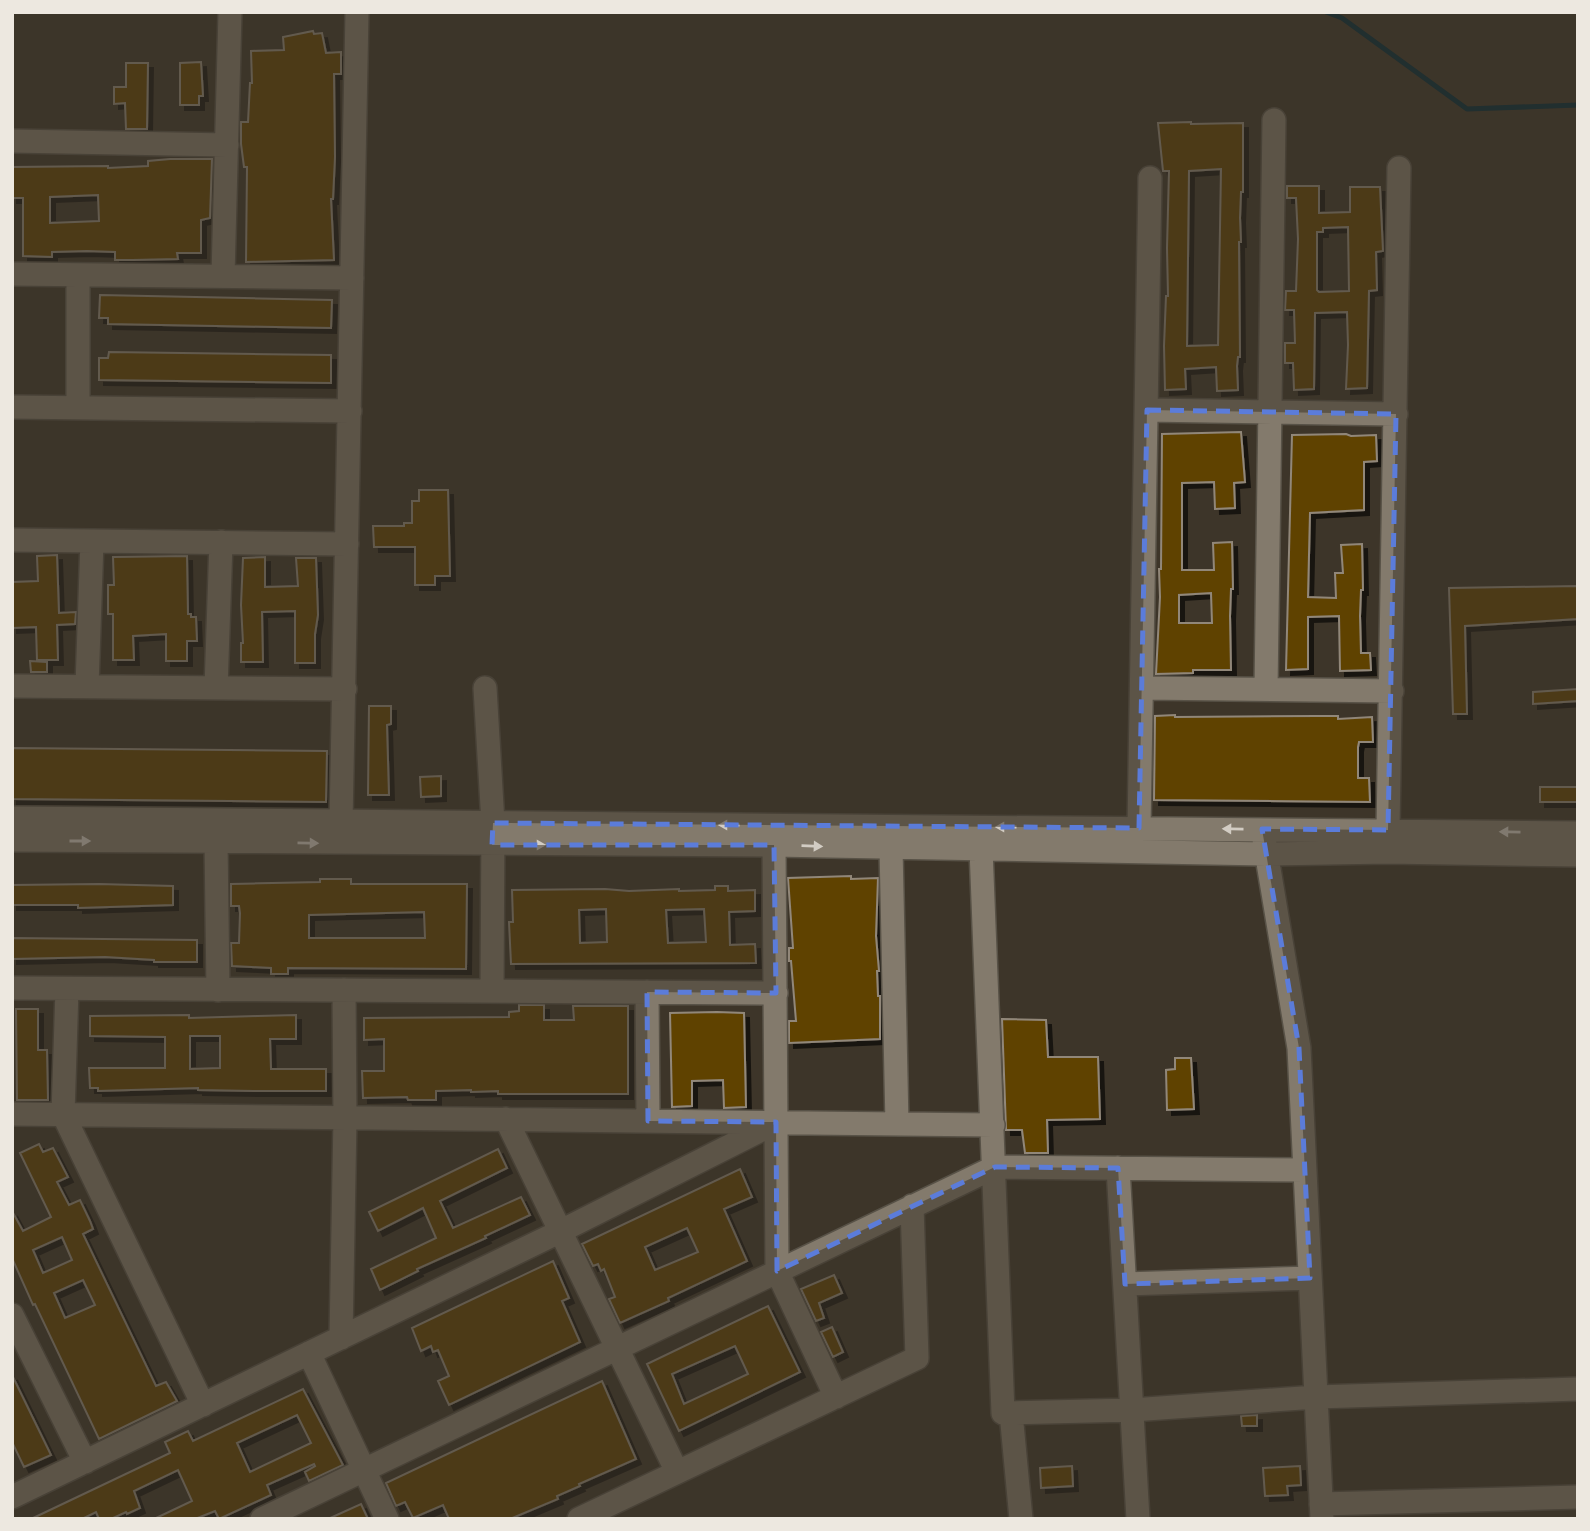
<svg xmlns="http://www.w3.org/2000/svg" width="1590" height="1531" viewBox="0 0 1590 1531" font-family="Arial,sans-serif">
  <defs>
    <filter id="shadow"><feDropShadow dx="5" dy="5" stdDeviation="0" flood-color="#0009"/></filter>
  </defs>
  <rect width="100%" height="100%" fill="#3d3529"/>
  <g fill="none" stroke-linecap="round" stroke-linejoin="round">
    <path stroke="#012835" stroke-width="5" d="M1326 12 1342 18 1467 109 1578 105"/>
  </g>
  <path fill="#5f4205" stroke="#918779" stroke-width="2" fill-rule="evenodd" filter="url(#shadow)" d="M313 31 314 34 322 33 326 53 341 52V74H334L335 157 333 199H331L334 260 246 262 247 167H244L241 144V122H248L250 83H252L251 51 284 50 283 37Z
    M201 62 203 96H199V105H180V63Z
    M126 63H148L147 129H126L125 103 114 104V87H126Z
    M1191 122V124L1243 123V192H1241L1240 218 1241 242H1239L1240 357H1238L1237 366 1238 390 1217 391 1216 367 1185 369 1186 389 1165 390 1164 346 1166 296H1168L1167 248 1169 171H1163L1158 123ZM1221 169 1218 345 1187 346 1189 171Z
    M170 159H212L210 218 201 220V253H177L178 259 133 260H115V252L87 251 52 252V257L23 256V198H12V167L108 166V168L148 166V161ZM98 195 99 221 50 223V197Z
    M1287 186H1319V213L1350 212V187H1380L1383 251 1376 252 1377 290 1369 291 1367 388 1346 389 1348 345 1347 312 1315 313 1314 389 1294 390 1293 363H1285V343H1295L1294 310H1285L1286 291H1296L1298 239 1296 198H1287ZM1348 227 1349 291 1319 292 1317 290V232H1323V228Z
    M100 295 332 300 331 328 108 324V318H99Z
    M109 352 331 355V383L99 380V358H108Z
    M1241 432 1245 482 1234 483 1235 508 1215 509 1214 482 1182 483V570H1214L1213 543 1232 542 1233 589H1231L1230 616 1231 670H1193V673L1156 674 1160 597 1159 569H1161L1162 434ZM1211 593 1212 623H1179V595Z
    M1346 434 1351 436 1376 435 1377 461 1364 462V510L1310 513 1308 597 1336 598 1335 573H1343L1341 545 1362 544 1363 590H1361L1360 616 1361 653H1370L1371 670 1340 671 1339 616 1308 617V669L1286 670 1292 435Z
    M419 490H448L450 576H435V585H415V547H374L373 526H404V523H412V501H419Z
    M57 555 59 613 76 612 75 624 57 625 58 660H37L36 627 12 628V582L38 581 37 556Z
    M187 556 188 614H191V617H196L197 641H187V661H166V634L133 636 134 660H113V614H108V585H114L113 557Z
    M265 557V587L298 586 296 558H316L318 615 315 634V663H295V611L262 612 263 662H241V643H243L241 605 243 558Z
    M1578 586V619L1465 626 1467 714H1453L1449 588Z
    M30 661 47 662V672H31Z
    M1578 689V701L1533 704V692Z
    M369 706H391V724L387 725 389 795H368Z
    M1175 715V717L1316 716H1338V719L1372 717 1373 742H1359L1358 747V778H1369L1370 802 1154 800 1155 716Z
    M12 748 327 751 326 802 12 799Z
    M441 776V796L421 797 420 777Z
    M1540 787H1578V802H1540Z
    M851 876V879L878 878 876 936 879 971H877L878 996H880V1039L789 1043V1021H796L791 961H789V948H793L788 878Z
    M320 879H351V884H467L466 969 288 968V974H271V968L232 966 231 943H239L240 913 239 906H231V884L320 882ZM424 912 425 938H309V915Z
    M99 884 173 886V905L78 908V905H12V885Z
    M715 886H728V891L755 890V911L729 912 730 945 755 944 756 963 511 964 509 922H513L512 890 605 889 629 891 679 889V891L715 890ZM606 909 607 942 580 943 579 910ZM704 909 706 942 668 943 666 910Z
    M12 938 197 940V962H154V960L105 957 12 959Z
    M519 1005H544V1020H574L573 1006H628V1094H498V1091L471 1092V1090L436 1091V1100H408L407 1097 363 1098 362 1071H384V1039L364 1040V1018L509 1017V1012L519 1011Z
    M16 1009H38V1050H47L48 1100H17Z
    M717 1012 744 1013 746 1107 724 1108 723 1080 692 1081V1106L672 1107 670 1013Z
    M189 1015V1018L296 1015V1039H270L271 1069H326V1091H253L198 1090V1088L98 1091V1088H90L89 1068H165V1037L90 1036V1016ZM190 1036H220V1068L190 1069Z
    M1002 1019 1046 1020 1048 1057H1098L1100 1119 1047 1120 1048 1153H1025L1022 1130H1006Z
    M1175 1058H1191L1194 1109 1167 1110 1166 1070 1175 1069Z
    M39 1144 43 1152 53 1148 68 1177 57 1182 69 1205 80 1200 90 1221 93 1229 83 1234 156 1386 166 1382 177 1401 99 1439 35 1304 33 1305 12 1258V1211L23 1231 51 1217 20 1153ZM62 1237 72 1260 43 1273 33 1250ZM83 1280 95 1305 65 1318 54 1293Z
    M498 1149 507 1168 440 1201 453 1228 521 1197 530 1215 485 1236 486 1238 417 1269 418 1271 380 1290 371 1269 436 1238 423 1208 378 1231 369 1212Z
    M740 1169 752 1197 724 1209 747 1261 668 1298 669 1301 620 1323 609 1299 615 1297 604 1269 601 1271 598 1264 593 1266 582 1244ZM687 1228 698 1252 655 1270 645 1247Z
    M553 1261 569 1298 562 1301 580 1342 449 1405 438 1381 449 1376 438 1350 433 1352 431 1346 421 1351 412 1328Z
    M834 1275 842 1293 819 1303 824 1318 816 1321 801 1289Z
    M768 1306 800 1372 679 1431 647 1364ZM735 1346 748 1374 684 1404 672 1374Z
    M832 1327 843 1352 833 1357 821 1332Z
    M12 1375 51 1455 24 1467 12 1442Z
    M602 1381 636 1459 579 1484 580 1486 557 1496 558 1499 510 1519H449L443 1505 413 1518 405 1502 396 1506 386 1483Z
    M303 1389 343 1465 309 1481 305 1472 315 1466 314 1464 267 1485 271 1495 219 1519 215 1511 195 1519H154L192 1501 178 1470 134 1491 140 1508 127 1514 126 1512 111 1519H99L96 1512 82 1519H31L170 1453 165 1442 188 1431 193 1441ZM297 1415 311 1443 250 1472 237 1443Z
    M1257 1415V1426H1242L1241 1416Z
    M1072 1466 1073 1486 1041 1488 1040 1468Z
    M1300 1466 1301 1485 1287 1486 1288 1495 1265 1496 1263 1468Z
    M361 1504 368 1519H328Z"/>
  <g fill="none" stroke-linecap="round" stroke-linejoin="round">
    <defs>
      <path id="minor" d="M12 141 227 145
        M12 274 352 278
        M223 276 230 12
        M12 407 350 411
        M78 408V275
        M1147 410 1396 414
        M12 540 347 544
        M12 686 345 689
        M87 686 92 541
        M216 688 221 542
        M485 688 493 823 492 991
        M1143 688 1392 691
        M1266 689 1274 120
        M12 818 1578 833
        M341 822 357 12
        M1139 828 1150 178
        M1388 830 1399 168
        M1264 839 1299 1048 1322 1519
        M12 840 774 845 1266 854 1388 852 1578 855
        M216 842 218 990
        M774 845 777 1271 836 1397
        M891 848 897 1124
        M981 849 1003 1413 1132 1410 1316 1397 1578 1389
        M12 988 776 993
        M67 989 63 1114 203 1405
        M647 992 648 1121
        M12 1114 993 1125
        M506 1119 677 1472
        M1118 1168 1138 1519
        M1125 1284 1310 1278
        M12 1315 85 1462
        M341 1338 345 1118 344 990
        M309 1353 387 1519
        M1011 1413 1021 1519
        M12 1497 559 1232 773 1124
        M1321 1504 1578 1497
        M262 1519 995 1167 1305 1170
        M579 1519 917 1358 912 1206"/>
    </defs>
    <use href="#minor" stroke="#585247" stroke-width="26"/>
    <use href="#minor" stroke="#837a6c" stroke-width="23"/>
  </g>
  <defs><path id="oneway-solid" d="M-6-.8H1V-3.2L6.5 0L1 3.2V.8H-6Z" transform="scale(1.75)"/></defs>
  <g fill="#d2ccc3">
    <use href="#oneway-solid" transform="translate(729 825) rotate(-180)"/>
    <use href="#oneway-solid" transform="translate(1006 827) rotate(-180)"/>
    <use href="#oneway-solid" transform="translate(1233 829) rotate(-179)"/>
    <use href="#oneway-solid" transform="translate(1510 832) rotate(-179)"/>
    <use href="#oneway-solid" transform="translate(80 841)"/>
    <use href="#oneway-solid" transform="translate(308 843) rotate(1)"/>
    <use href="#oneway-solid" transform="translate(535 845)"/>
    <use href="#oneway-solid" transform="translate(812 846) rotate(2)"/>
  </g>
  <path d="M0 0H1590V1531H0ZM1147 410 1396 414 1388 830 1262 829 1299 1048 1310 1278 1125 1284 1118 1168 995 1167 777 1271 776 1122 648 1121 647 992 776 993 774 845H492L493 823 1139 828Z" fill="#3d3529" fill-opacity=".55" fill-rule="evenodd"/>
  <path fill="none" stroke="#5b7cda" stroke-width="5" stroke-dasharray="14 9" stroke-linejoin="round" d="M1147 410 1396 414 1388 830 1262 829 1299 1048 1310 1278 1125 1284 1118 1168 995 1167 777 1271 776 1122 648 1121 647 992 776 993 774 845H492L493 823 1139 828Z"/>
  <rect width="1590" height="1531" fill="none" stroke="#ede8e0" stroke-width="28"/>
</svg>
